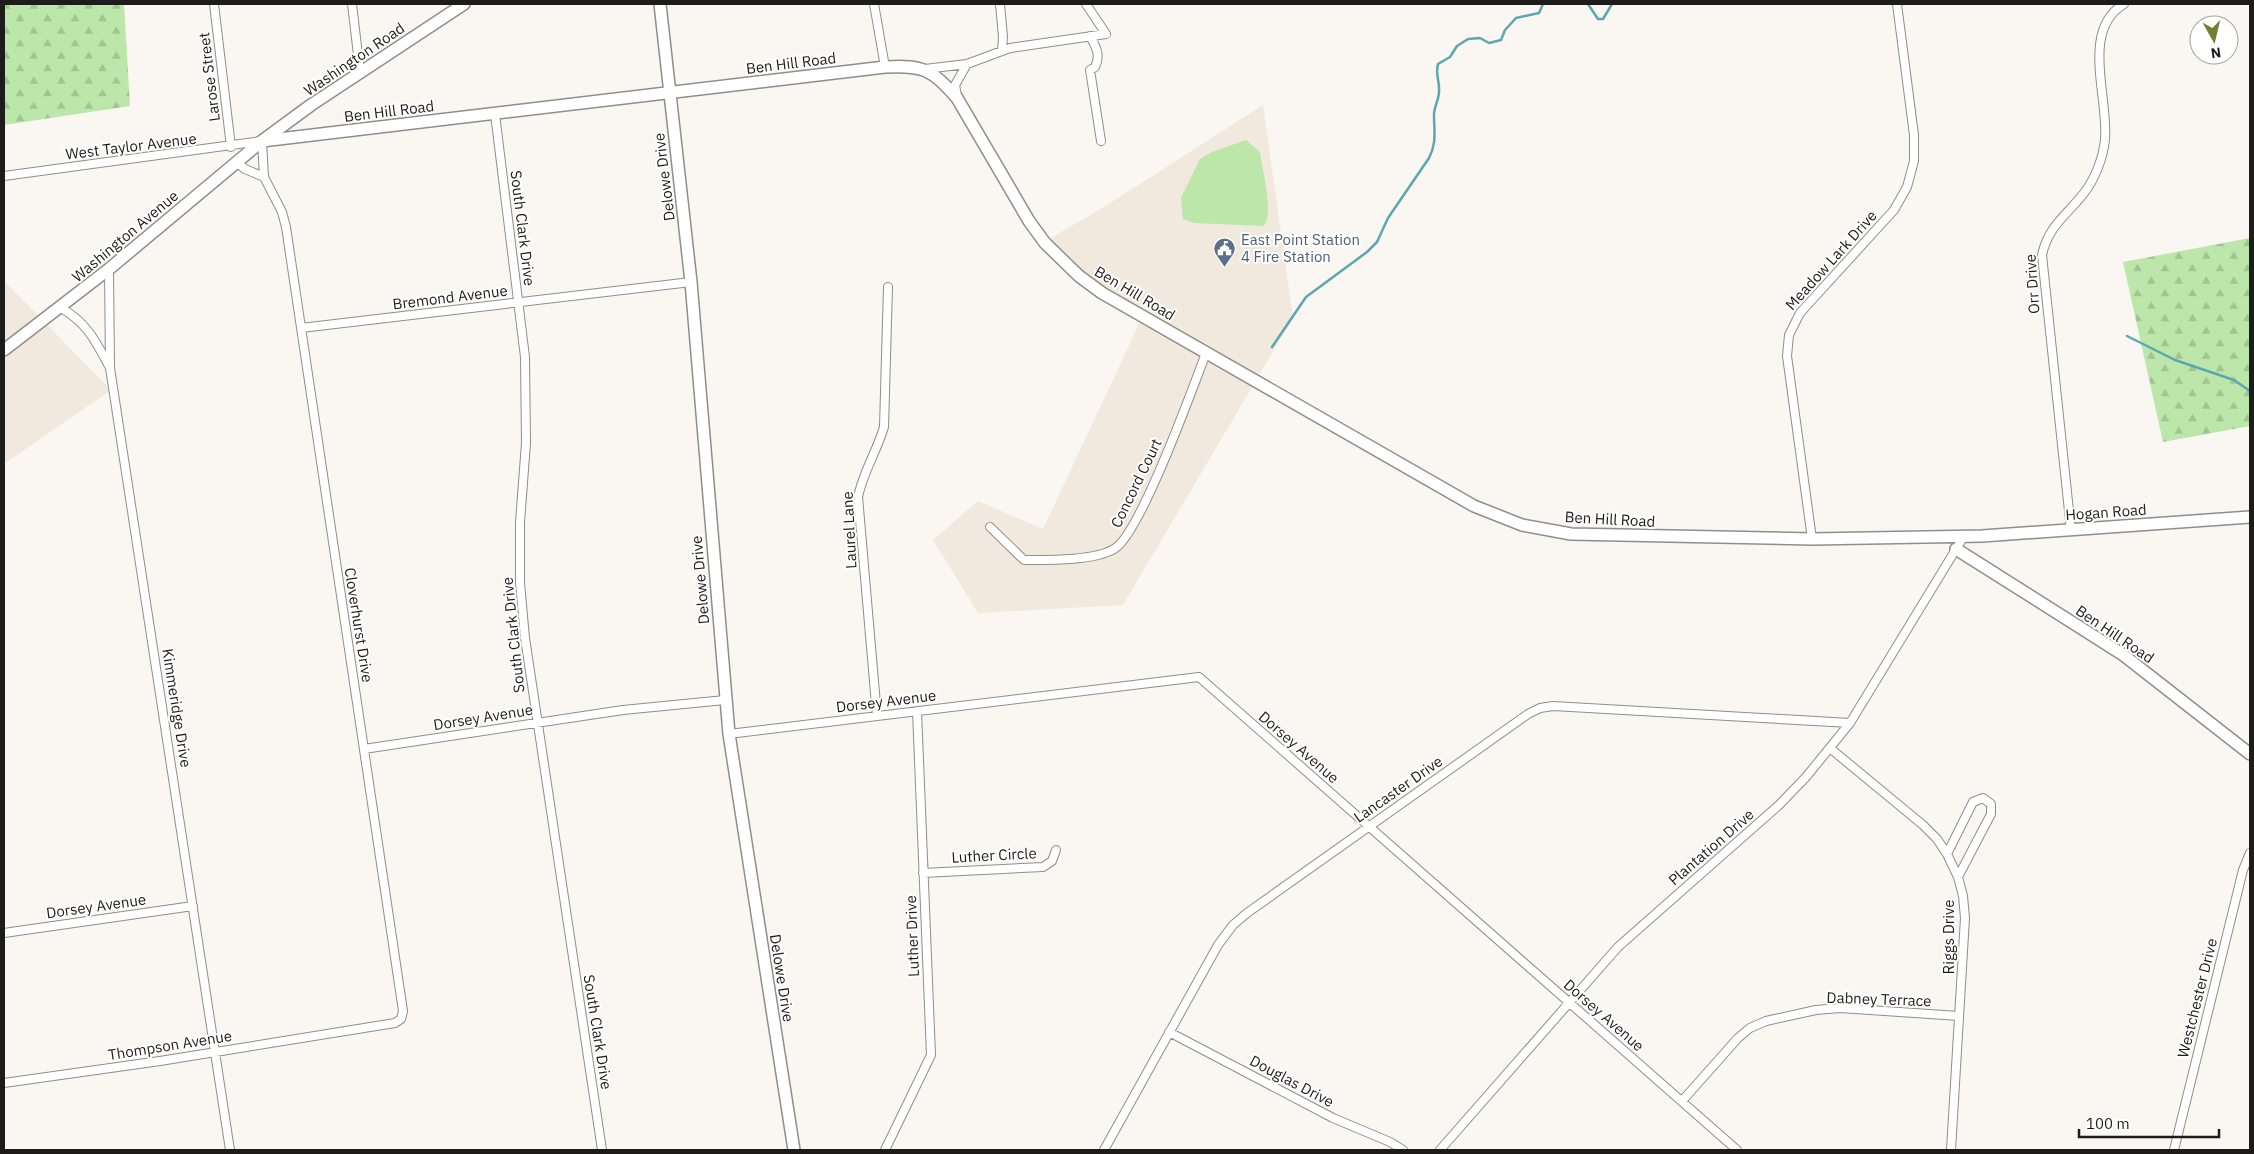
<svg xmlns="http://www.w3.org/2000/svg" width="2254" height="1154" viewBox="0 0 2254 1154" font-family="'IBM Plex Sans',sans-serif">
  <defs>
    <pattern id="forest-firs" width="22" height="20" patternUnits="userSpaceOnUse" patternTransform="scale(1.25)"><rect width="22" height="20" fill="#bce6aa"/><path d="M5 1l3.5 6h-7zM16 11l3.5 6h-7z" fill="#a1c592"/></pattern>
  </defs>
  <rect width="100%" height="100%" fill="#faf6f1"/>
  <path fill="#f1e9dd" d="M1263 105 1293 318 1123 605 978 613 933 540 978 501 1043 529 1140 322 1091 291 1042 243 1104 207Z
    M4 281 111 390 4 464Z"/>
  <path fill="url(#forest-firs)" d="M4 4H124L130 106 4 125Z
    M2250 238V426L2163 442 2123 262Z"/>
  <path fill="#bce6aa" d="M1246 140 1260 152C1262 170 1274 211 1264 226L1194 223 1183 219 1181 198 1200 159 1212 152Z"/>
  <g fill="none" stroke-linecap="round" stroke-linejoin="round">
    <path stroke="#5ca8b0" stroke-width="2.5" d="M1588 4 1598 19H1603L1612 4
      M2127 336 2175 360 2234 380 2250 391
      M1272 347 1306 297 1367 252 1377 242 1388 218 1429 158C1437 143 1434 131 1434 115 1434 107 1439 99 1439 92 1440 82 1435 74 1438 64L1450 57 1457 46 1468 39 1480 38 1489 43 1501 40 1505 30 1516 18 1539 13 1543 4"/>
    <defs>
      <path id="street" d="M214 4 231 147
        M352 4 360 72
        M874 4 885 67
        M1000 4 1003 37 1002 51
        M1090 36C1096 47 1101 55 1095 67L1090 70 1101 141
        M967 64 1010 48 1106 34 1086 4
        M925 69 967 64 955 85 957 96
        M495 114 525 357 526 443 520 522V583L525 638 602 1150
        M236 162 245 169 264 177
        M4 176 262 141 264 177 282 212 286 227 403 1011 401 1019 395 1023 160 1061 4 1083
        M109 269 110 368 230 1150
        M61 308C87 323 95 340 109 366
        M301 328 691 282
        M990 527 1024 560C1047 560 1094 561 1114 549 1140 535 1193 387 1206 353
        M2071 530 2042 255C2048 226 2067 215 2084 193 2095 179 2103 158 2105 140 2109 98 2080 30 2124 4
        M1812 539 1787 356 1789 335 1800 313 1894 210 1907 187 1914 161V135L1897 4
        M877 716 858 497C863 472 877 451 884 427L888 287
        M729 734 1199 677 1737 1150
        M364 749 623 710 725 700
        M1831 749 1923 825 1937 839 1947 854 1958 877 1963 896 1965 918 1951 1150
        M1947 854 1973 802 1983 798 1991 804V814L1958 877
        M923 873 1043 867 1052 861 1056 850
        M4 933 193 906
        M1169 1032 1333 1118 1390 1142 1403 1150
        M1682 1101 1738 1038 1750 1028 1766 1021 1816 1010 1840 1008 1959 1016
        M885 1150 931 1055 917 711
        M1104 1150 1218 945 1233 925 1247 913 1528 714 1540 708 1553 706 1850 723
        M1440 1150 1618 947 1779 805 1806 777 1850 723 1964 536
        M2174 1150 2243 870 2250 853"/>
      <path id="secondary" d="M660 4 691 282 729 734 794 1150
        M262 141 885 67C924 65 931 69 957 98L1029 221 1045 243 1079 276 1102 293 1474 506 1522 525 1571 534 1812 539 1982 536 2250 517
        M4 350 109 269 262 141 311 105 464 4
        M1956 549 2122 654 2250 754"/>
    </defs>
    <use href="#street" stroke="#918e89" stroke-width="10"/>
    <use href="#secondary" stroke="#918e89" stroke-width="14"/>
    <use href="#street" stroke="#fff" stroke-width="8"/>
    <use href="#secondary" stroke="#fff" stroke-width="11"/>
  </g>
  <defs>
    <symbol id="civic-pin" viewBox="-11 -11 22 30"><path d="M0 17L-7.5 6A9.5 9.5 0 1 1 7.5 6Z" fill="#5c6f8a" stroke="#fff"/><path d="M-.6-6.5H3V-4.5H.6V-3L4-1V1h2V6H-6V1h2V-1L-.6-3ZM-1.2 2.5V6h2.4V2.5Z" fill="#fff"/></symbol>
  </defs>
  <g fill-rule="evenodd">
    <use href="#civic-pin" x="1212" y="236" width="25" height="34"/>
  </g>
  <g text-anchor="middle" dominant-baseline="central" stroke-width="4" stroke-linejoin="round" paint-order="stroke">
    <g font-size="15" fill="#1e1c1a" stroke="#fff">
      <text transform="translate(354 59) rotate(-34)">Washington Road</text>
      <text transform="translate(791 63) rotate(-7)">Ben Hill Road</text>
      <text transform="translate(209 77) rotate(-97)">Larose Street</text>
      <text transform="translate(389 111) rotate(-7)">Ben Hill Road</text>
      <text transform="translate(131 146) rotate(-7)">West Taylor Avenue</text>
      <text transform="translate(664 177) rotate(-97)">Delowe Drive</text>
      <text transform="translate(523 228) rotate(83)">South Clark Drive</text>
      <text transform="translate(125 236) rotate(-40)">Washington Avenue</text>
      <text transform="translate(1831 260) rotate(-48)">Meadow Lark Drive</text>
      <text transform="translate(2032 284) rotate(-94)">Orr Drive</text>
      <text transform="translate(1135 293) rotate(31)">Ben Hill Road</text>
      <text transform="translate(450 297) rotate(-7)">Bremond Avenue</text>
      <text transform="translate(1136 483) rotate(-64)">Concord Court</text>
      <text transform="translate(2106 512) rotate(-4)">Hogan Road</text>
      <text transform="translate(1610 519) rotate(3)">Ben Hill Road</text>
      <text transform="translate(849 530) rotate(-93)">Laurel Lane</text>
      <text transform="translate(700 580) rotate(-95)">Delowe Drive</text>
      <text transform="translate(359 625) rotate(81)">Cloverhurst Drive</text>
      <text transform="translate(2115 634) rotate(34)">Ben Hill Road</text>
      <text transform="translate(513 635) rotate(-96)">South Clark Drive</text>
      <text transform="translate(886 701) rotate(-7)">Dorsey Avenue</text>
      <text transform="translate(177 708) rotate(81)">Kimmeridge Drive</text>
      <text transform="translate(483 717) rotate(-9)">Dorsey Avenue</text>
      <text transform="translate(1299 747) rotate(41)">Dorsey Avenue</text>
      <text transform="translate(1398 789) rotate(-35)">Lancaster Drive</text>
      <text transform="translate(1711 847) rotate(-41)">Plantation Drive</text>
      <text transform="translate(994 855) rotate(-3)">Luther Circle</text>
      <text transform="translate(96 906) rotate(-8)">Dorsey Avenue</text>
      <text transform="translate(912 936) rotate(-92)">Luther Drive</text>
      <text transform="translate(1948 937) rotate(-90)">Riggs Drive</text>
      <text transform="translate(782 978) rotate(81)">Delowe Drive</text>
      <text transform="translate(2197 998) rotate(-76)">Westchester Drive</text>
      <text transform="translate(1879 999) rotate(2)">Dabney Terrace</text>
      <text transform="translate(1604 1015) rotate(41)">Dorsey Avenue</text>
      <text transform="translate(598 1032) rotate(81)">South Clark Drive</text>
      <text transform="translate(170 1045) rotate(-9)">Thompson Avenue</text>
      <text transform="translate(1292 1081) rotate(28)">Douglas Drive</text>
    </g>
    <g font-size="15" fill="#4e5e75" stroke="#fff" text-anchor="start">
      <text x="1241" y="239">East Point Station<tspan x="1241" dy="17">4 Fire Station</tspan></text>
    </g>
  </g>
  <rect width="2254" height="1154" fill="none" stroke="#1e1c1a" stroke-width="10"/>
  <g transform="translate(2214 40) rotate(172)"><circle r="24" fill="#ffffff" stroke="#a5a4a3"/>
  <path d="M0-4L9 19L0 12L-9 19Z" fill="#6f8232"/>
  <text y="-8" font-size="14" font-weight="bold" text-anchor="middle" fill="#1e1c1a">N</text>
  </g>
  <path d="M2079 1129v8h140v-8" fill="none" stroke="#1e1c1a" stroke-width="2.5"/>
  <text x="2086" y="1129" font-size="15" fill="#1e1c1a" stroke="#ffffff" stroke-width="4" paint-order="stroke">100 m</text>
</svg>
